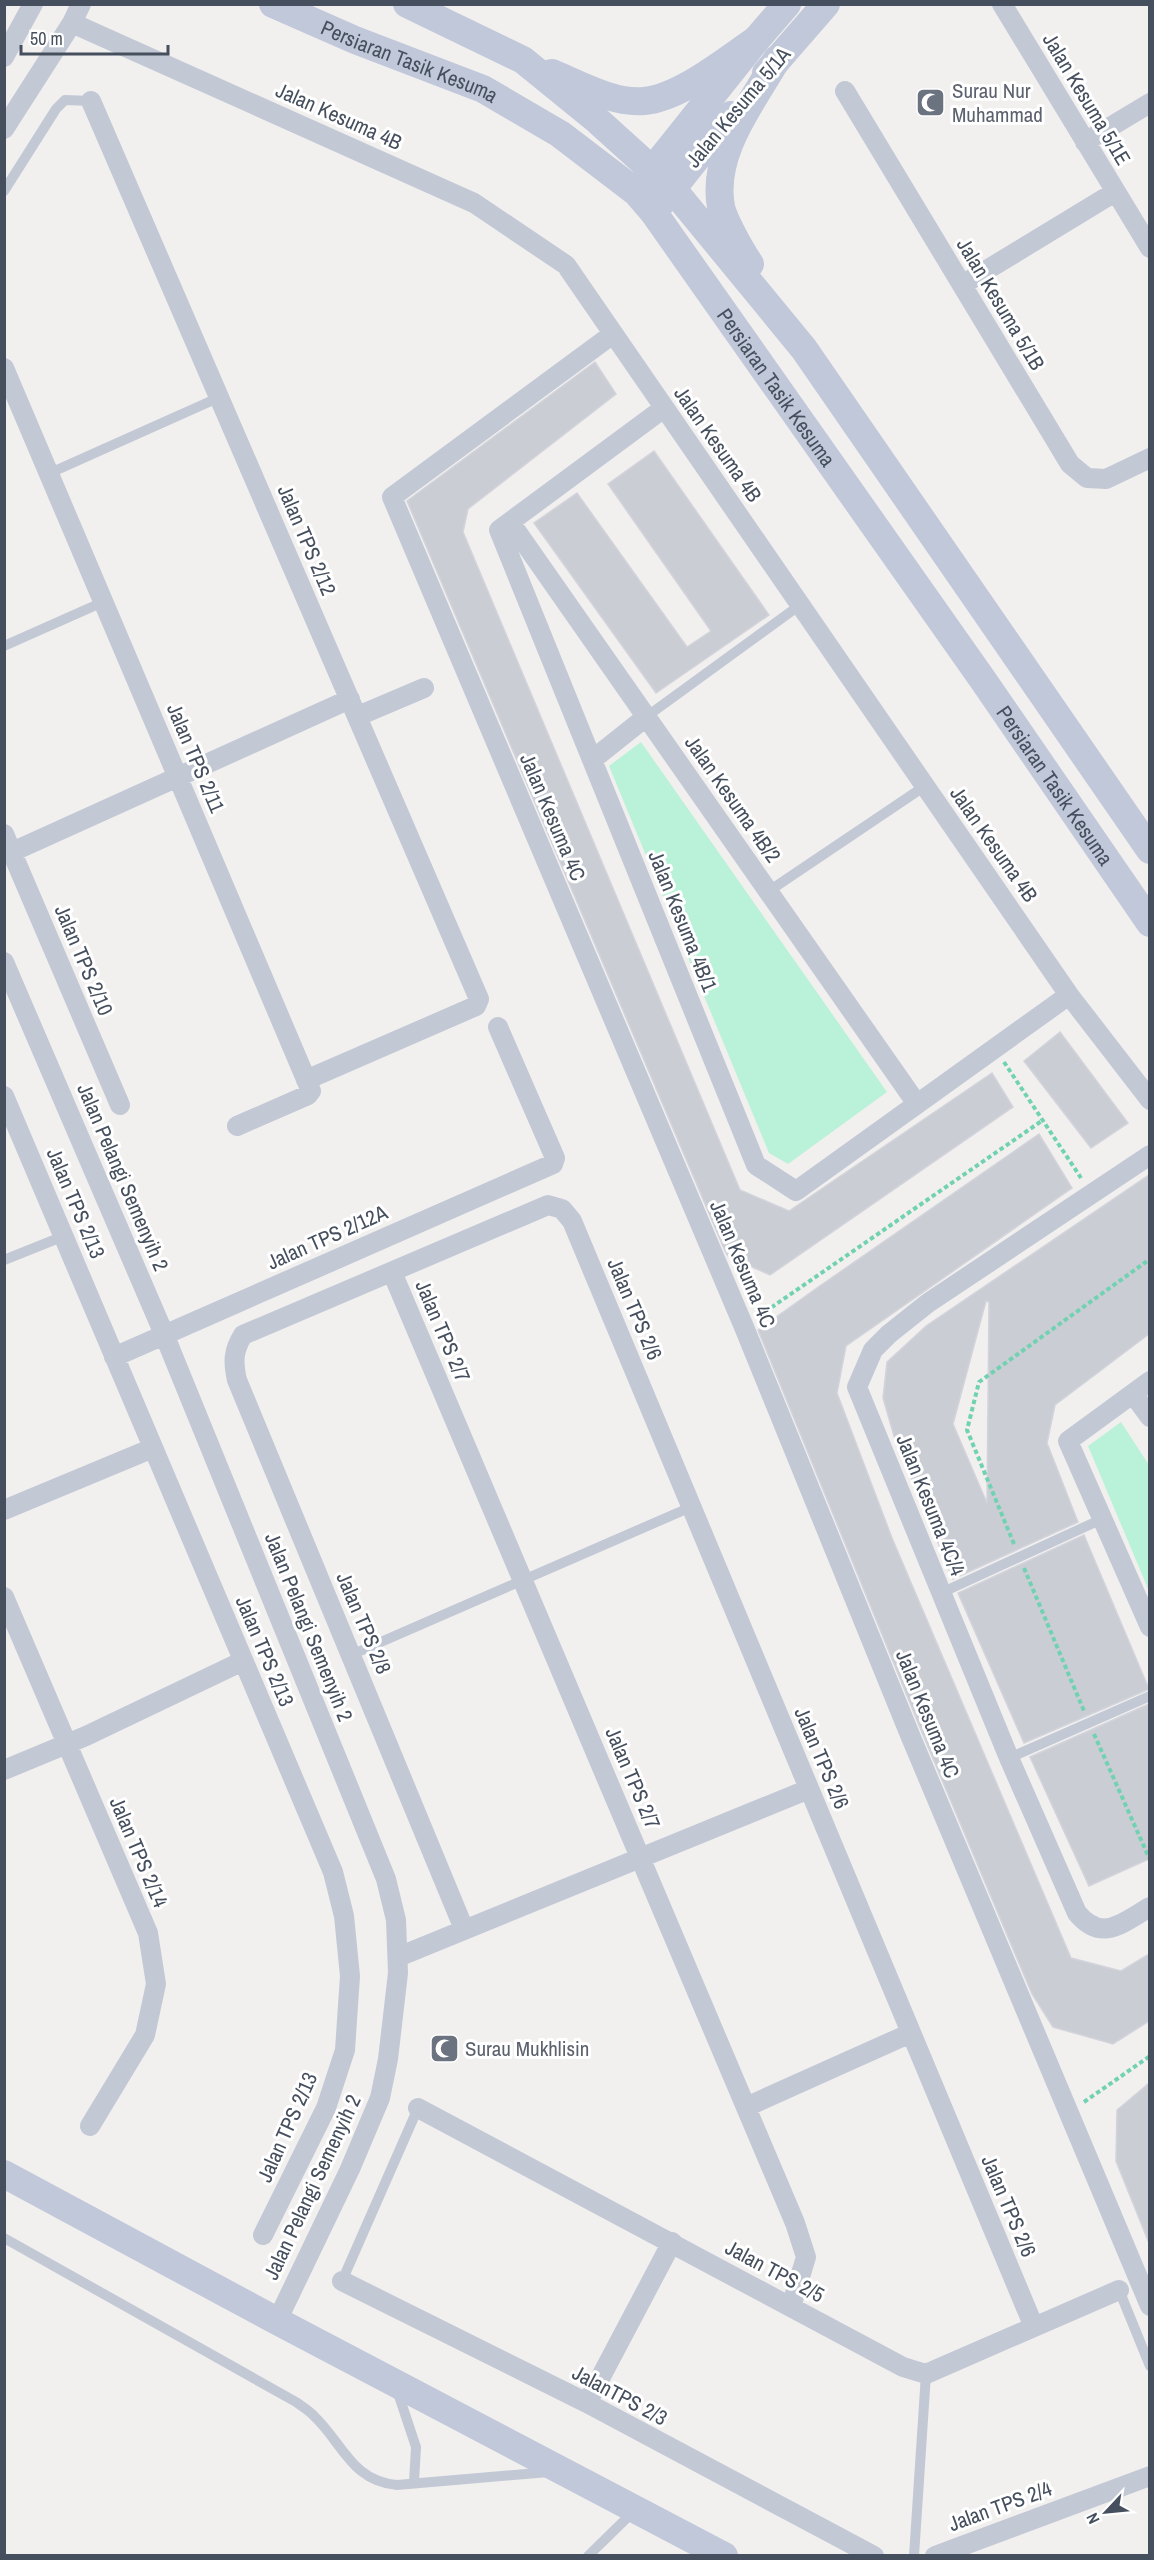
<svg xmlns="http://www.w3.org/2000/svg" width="1154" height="2560" viewBox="0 0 1154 2560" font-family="'Archivo Narrow',sans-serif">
  <rect width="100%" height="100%" fill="#f2efef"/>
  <path fill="#baf2d9" d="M641 742 887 1092 788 1164 769 1153 609 766Z
    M1121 1422 1149 1465V1591L1088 1446Z"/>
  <path fill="#cbcdd5" stroke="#d3d4db" stroke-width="1.5" fill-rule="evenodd" d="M595 362 616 394 468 509 463 532 740 1190 789 1211 992 1073 1013 1107 770 1275 728 1256 725 1251 407 501Z
    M654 451 769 615 656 693 534 523 577 493 687 647 711 631 608 484Z
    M1060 1032 1128 1123 1091 1148 1024 1061Z
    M1039 1134 1072 1188 846 1346 837 1393 892 1538 1071 1958 1121 1971 1149 1954V2021L1113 2044 1053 2027 1032 1994 921 1730 758 1330 814 1290Z
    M1149 1175V1334L1055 1405 1047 1443 1078 1522 953 1579 894 1436 883 1398 887 1362 926 1326ZM986 1301 989 1302 987 1503 953 1424Z
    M1084 1535 1149 1689 1024 1743 958 1593Z
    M1149 1704V1859L1089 1886 1030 1757Z
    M1149 2083V2243L1116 2161 1117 2110Z"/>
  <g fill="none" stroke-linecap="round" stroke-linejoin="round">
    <path stroke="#70d2b1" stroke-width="4" stroke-dasharray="4.5 3" stroke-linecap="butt" d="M1004 1062 1081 1178
      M759 1316 1043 1120
      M1014 1544 967 1430 979 1382 1150 1259
      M1024 1568 1084 1711
      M1094 1734 1150 1860
      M1084 2102 1150 2056"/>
    <path stroke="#c2c9d5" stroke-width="10" d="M4 191 56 109 65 100 91 101
      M50 473 220 397
      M4 646 103 602
      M646 717 800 605
      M769 891 925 786
      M4 1260 64 1236
      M941 1593 1102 1519
      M351 1655 691 1507
      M1009 1758 1150 1696
      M4 2238 296 2402C303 2407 310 2411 315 2417 343 2444 352 2481 397 2485L549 2472
      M342 2281 418 2108
      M1119 2290 1150 2366
      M397 2390 416 2447 414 2482
      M588 2556 633 2512
      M914 2556 926 2374"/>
    <path stroke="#c2c9d5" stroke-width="20" d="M1002 4 1150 248
      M72 23 474 203 566 265 1069 995 1150 1100
      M4 57 33 4
      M845 91 1070 464 1087 478 1106 479 1150 458
      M91 101 479 999 476 1006 306 1080
      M4 129 72 23 81 4
      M1085 142 1150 103
      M962 285 1115 192
      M613 334 392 497 744 1327 910 1735 1150 2306
      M4 368 311 1091 308 1095 237 1126
      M664 408 499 530 756 1165 796 1191 1069 995
      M510 522 917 1104
      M358 716 424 688
      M592 760 646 717
      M4 834 120 1105
      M12 852 350 699
      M4 962 164 1334 386 1879 396 1920 398 1973 388 2059 380 2098 350 2169 277 2321
      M4 1096 333 1872 344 1916 350 1976 345 2050 326 2108 263 2235
      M1150 1155 928 1303 889 1334 873 1350 857 1387 1009 1758 1077 1913C1102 1943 1122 1923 1150 1907
      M392 1272 795 2223 806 2257 791 2307
      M114 1357 553 1164 555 1158 498 1027
      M1150 1381 1068 1441 1150 1627
      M1133 1394 1150 1417
      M4 1510 153 1448
      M4 1597 148 1933 156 1984 145 2035 90 2126
      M4 1770 86 1736 243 1661
      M464 1929 237 1380C233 1362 233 1351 243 1335L548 1205 562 1209 572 1221 1034 2327
      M398 1957 809 1789
      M746 2107 911 2033
      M418 2108 903 2367 926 2374 1119 2290
      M342 2281 587 2403 874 2556
      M587 2403 672 2242
      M935 2556 1150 2476"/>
    <g stroke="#c0c8d9" stroke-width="28">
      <path id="s1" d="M273 4 355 40 483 89 560 134 636 192 654 213 983 680 1150 923"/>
      <path d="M407 4 523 60 598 121 671 187 804 349 1150 850"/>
      <path d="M552 73C579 84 614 104 644 101 680 98 726 60 756 40"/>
      <path d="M766 73 826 4"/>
      <path d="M642 183 756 40 787 4"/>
      <path d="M661 203 731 115"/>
      <path d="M750 264C742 252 724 221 721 207 711 153 752 103 777 59"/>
      <path d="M4 2174 277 2321 724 2556"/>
    </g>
  </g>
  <defs>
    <symbol id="mosque-square" viewBox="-11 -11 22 22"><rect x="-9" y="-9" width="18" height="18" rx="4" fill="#6b7280" stroke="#fff"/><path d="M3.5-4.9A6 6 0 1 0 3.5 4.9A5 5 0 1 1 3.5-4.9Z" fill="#fff"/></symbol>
  </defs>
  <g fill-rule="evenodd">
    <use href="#mosque-square" x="914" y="86" width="33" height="33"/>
    <use href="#mosque-square" x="428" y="2032" width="33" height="33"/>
  </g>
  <g text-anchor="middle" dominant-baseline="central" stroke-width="6" stroke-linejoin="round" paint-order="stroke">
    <g font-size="21" fill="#464f5e" stroke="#fff">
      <text stroke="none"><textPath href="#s1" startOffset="148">Persiaran Tasik Kesuma</textPath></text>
      <text transform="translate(1087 99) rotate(59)">Jalan Kesuma 5/1E</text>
      <text transform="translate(738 107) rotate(-50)">Jalan Kesuma 5/1A</text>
      <text transform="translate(339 116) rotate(24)">Jalan Kesuma 4B</text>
      <text transform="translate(1001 304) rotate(59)">Jalan Kesuma 5/1B</text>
      <text stroke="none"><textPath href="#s1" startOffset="652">Persiaran Tasik Kesuma</textPath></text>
      <text transform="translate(718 444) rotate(55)">Jalan Kesuma 4B</text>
      <text transform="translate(307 540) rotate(67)">Jalan TPS 2/12</text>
      <text transform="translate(196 758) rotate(67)">Jalan TPS 2/11</text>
      <text stroke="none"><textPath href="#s1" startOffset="1138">Persiaran Tasik Kesuma</textPath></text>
      <text transform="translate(733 799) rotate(55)">Jalan Kesuma 4B/2</text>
      <text transform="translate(553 817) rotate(67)">Jalan Kesuma 4C</text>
      <text transform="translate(994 844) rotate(55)">Jalan Kesuma 4B</text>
      <text transform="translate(683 921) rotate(68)">Jalan Kesuma 4B/1</text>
      <text transform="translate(84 960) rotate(67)">Jalan TPS 2/10</text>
      <text transform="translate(123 1177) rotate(67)">Jalan Pelangi Semenyih 2</text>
      <text transform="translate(76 1203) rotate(67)">Jalan TPS 2/13</text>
      <text transform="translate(327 1237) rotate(-24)">Jalan TPS 2/12A</text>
      <text transform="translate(743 1264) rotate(67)">Jalan Kesuma 4C</text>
      <text transform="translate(635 1309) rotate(67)">Jalan TPS 2/6</text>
      <text transform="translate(443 1331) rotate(67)">Jalan TPS 2/7</text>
      <text transform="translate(931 1505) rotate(68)">Jalan Kesuma 4C/4</text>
      <text transform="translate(364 1623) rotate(67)">Jalan TPS 2/8</text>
      <text transform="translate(309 1627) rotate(68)">Jalan Pelangi Semenyih 2</text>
      <text transform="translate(265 1651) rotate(67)">Jalan TPS 2/13</text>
      <text transform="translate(928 1714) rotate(68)">Jalan Kesuma 4C</text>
      <text transform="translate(822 1758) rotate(67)">Jalan TPS 2/6</text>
      <text transform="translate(633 1778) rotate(67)">Jalan TPS 2/7</text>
      <text transform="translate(139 1852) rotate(67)">Jalan TPS 2/14</text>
      <text transform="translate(287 2127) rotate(-66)">Jalan TPS 2/13</text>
      <text transform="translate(312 2187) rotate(-65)">Jalan Pelangi Semenyih 2</text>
      <text transform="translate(1009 2206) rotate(67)">Jalan TPS 2/6</text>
      <text transform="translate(775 2271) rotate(28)">Jalan TPS 2/5</text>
      <text transform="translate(620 2395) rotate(28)">JalanTPS 2/3</text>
      <text transform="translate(1000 2506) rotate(-20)">Jalan TPS 2/4</text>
    </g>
    <g font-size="21" fill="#5b616d" stroke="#fff" text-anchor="start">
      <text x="952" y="90">Surau Nur<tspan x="952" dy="24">Muhammad</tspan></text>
      <text x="465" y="2048">Surau Mukhlisin</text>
    </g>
  </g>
  <rect width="1154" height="2560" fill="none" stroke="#464f5e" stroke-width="12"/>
  <g transform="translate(1106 2512) rotate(244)" stroke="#ffffff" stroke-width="4.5" paint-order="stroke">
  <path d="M0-4.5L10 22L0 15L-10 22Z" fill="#464f5e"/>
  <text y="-9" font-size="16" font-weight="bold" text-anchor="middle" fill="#464f5e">N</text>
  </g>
  <path d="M21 45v9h147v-9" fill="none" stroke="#464f5e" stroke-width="3"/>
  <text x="30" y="45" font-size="18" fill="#464f5e" stroke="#ffffff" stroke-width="4.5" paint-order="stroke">50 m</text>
</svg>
